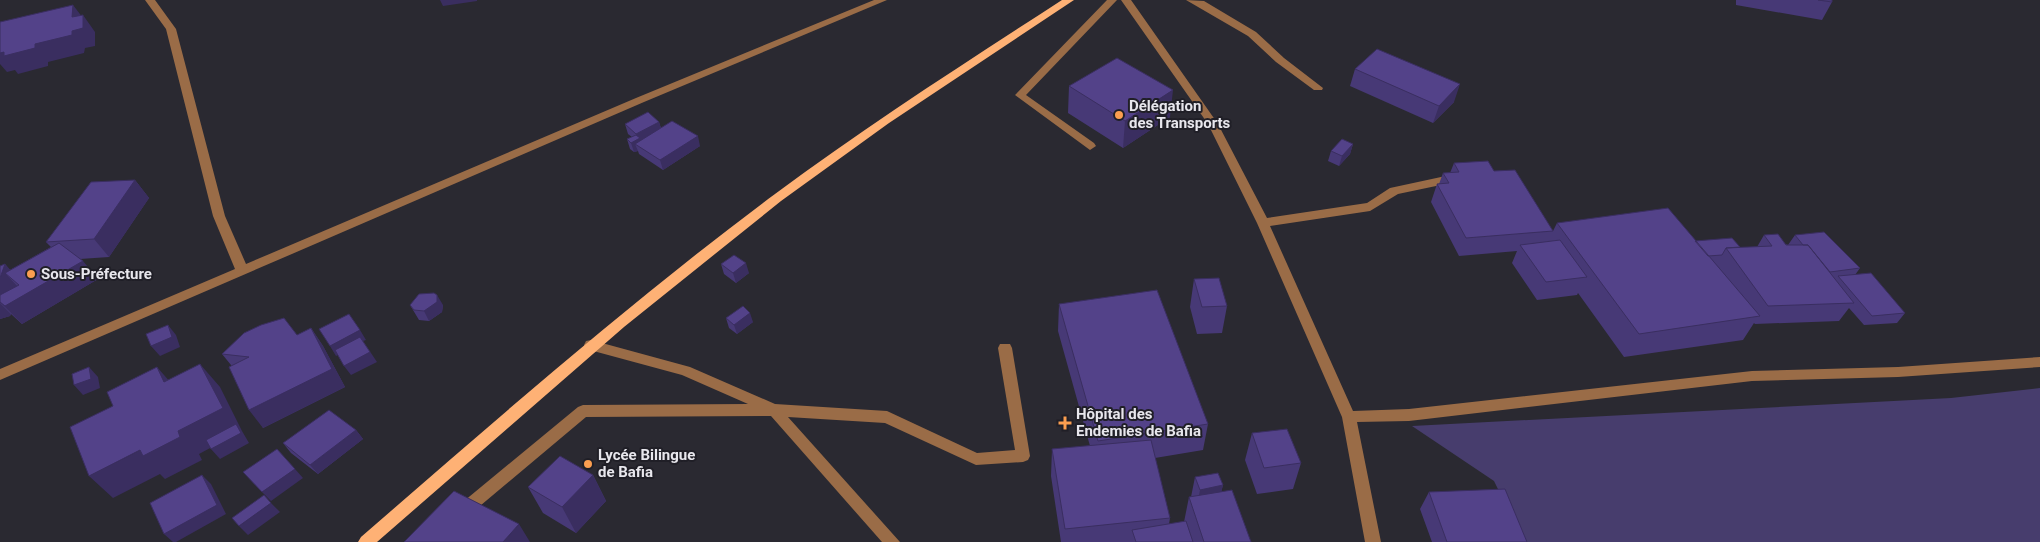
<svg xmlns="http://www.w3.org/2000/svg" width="2040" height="542" viewBox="0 0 2040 542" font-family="Roboto,sans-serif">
  <rect width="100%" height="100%" fill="#2a2931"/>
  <path fill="#473d6d" d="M2040 388V542H1524L1494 481 1412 426 1951 398Z"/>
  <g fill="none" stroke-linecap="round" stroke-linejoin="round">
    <path fill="#9a6c47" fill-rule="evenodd" d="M145 0H155L176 29 225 216 246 264 636 98 874 0H887L644 102 0 380V369L235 269 213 216 166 29Z
      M1107 0H1117L1026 95 1094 143 1096 146 1090 150 1015 95Z
      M1121 0H1131L1218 124 1267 218 1367 203 1390 188 1455 174 1461 178 1455 182 1398 194 1370 211 1270 226 1353 411 1409 409 1752 371 1898 367 2040 357V367L1898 377 1752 381 1409 421 1357 422 1381 542H1365L1342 417 1257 223 1208 124Z
      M1186 0 1204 1 1256 32 1284 58 1323 88 1322 90H1314L1276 62 1248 36Z
      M591 340 690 367 775 404 887 411 977 453 1015 450 998 348 1000 344H1010L1012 348 1030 456 1028 460 1023 462 976 465 885 423 788 417 900 542H882L771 416 586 417 468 516 463 518 458 516 455 511 458 506 578 407 583 405 748 404 682 375 586 349 584 345 586 341Z"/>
    <path fill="#feb175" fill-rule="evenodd" d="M1062 0H1074L889 123 781 201 624 327 377 542H358L361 537C496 420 631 301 775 194 868 125 965 63 1062 0Z"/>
  </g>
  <path fill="#473976" d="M1736 0H1832V2L1822 20 1736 5Z
    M1355 69 1454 102 1433 123 1350 86Z
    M1069 86 1170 117 1123 148 1068 113Z
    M659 122 661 128 700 146 663 170 639 154 638 151 634 152 630 149 627 139 632 137 628 134 625 124Z
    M1353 144 1350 154 1339 166 1328 161 1331 151Z
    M1454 163 1494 171 1553 231 1557 223 1695 241 1740 247H1757L1764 235 1788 245 1795 235 1860 268 1855 275 1905 313 1897 323 1864 325 1849 308 1839 321 1755 324 1754 323 1743 340 1624 357 1578 293 1577 295 1537 300 1512 263 1517 251 1459 256 1431 202 1437 184H1439L1443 173H1450Z
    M135 180 149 198 109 257 80 259 98 279 22 324 11 314 10 316 0 319V266L5 264 10 270 51 247 46 242Z
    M721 264 749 273 736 283 724 274Z
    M1194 279 1227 306 1222 333 1197 334 1190 307Z
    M1059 304 1208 424 1203 450 1155 458 1170 518 1169 524 1184 522 1189 497H1191L1195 477 1223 485 1221 492 1251 542H1061L1051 476 1052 449 1090 446 1058 331Z
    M410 305H443L442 312 429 321 419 320Z
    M726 318 753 322 737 334 729 328Z
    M311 328 323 346 345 387 263 428 231 365 222 354 297 335Z
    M356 430 363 439 318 474 291 453 283 443Z
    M1252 433 1301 463 1293 489 1257 494 1245 460Z
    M593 475 606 501 576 533 543 513 528 487Z
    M1429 492 1527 542H1432L1420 509Z"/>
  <path fill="#3a2e60" d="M440 0H477V1L443 6Z
    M73 5 83 18V15L95 32V46L85 48 84 53 48 62V66L18 74 15 70 7 72 0 64V53L35 44 72 17Z
    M1460 84 1454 102 1433 123 1439 106Z
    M1173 90 1170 117 1123 148 1125 121Z
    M659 122 662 132 635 144 638 151 634 152 631 143 638 139 636 134Z
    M698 136 700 146 663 170 660 160Z
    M1353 144 1350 154 1339 166 1342 156Z
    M135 180 149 198 109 257 94 239Z
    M83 261 98 279 22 324 0 302V278L5 264 22 283 5 273 20 289Z
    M746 263 749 273 736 283 733 273Z
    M437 295 443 305 442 312 429 321 424 311Z
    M0 303 11 314 10 316 0 319Z
    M750 313 753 322 737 334 734 325Z
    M168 325 176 335 180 347 160 356 151 346Z
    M311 328 323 346 345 387 263 428 249 410Z
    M360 330 366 340 363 341 377 362 351 375 344 366 363 341 336 356 330 346Z
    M200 364 220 387 242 431 249 443 220 459 211 449 240 432 199 454 202 460 165 479 160 474 113 498 89 476 178 431Z
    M89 367 98 377 100 388 83 395 74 385Z
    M157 367 178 391 164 382Z
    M356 430 363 439 318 474 310 465Z
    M295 469 303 478 271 501 262 492Z
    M202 475 211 484 226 514 176 542H173L164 534Z
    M593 475 606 501 576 533 562 507Z
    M1223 485 1217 511 1195 516 1200 490Z
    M271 503 280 512 248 535 239 526Z
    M519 524 530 542H503Z"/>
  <path fill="#534289" stroke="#3a2e60" d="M1818 0H1832V2Z
    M73 5 72 17 83 15V28L72 31V35L35 44V48L4 56V52L0 53V22Z
    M1377 49 1460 84 1439 106 1355 69Z
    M1117 58 1173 90 1125 121 1069 86Z
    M648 112 659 122 636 134 625 124Z
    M672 121 698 136 660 160 635 144Z
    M636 135 640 138 631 143 627 139Z
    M1342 139 1353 144 1342 156 1331 151Z
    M1488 161 1494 171 1515 170 1553 231 1466 238 1437 184 1449 183 1443 173 1459 172 1454 163Z
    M135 180 94 239 46 242 91 182Z
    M1668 208 1760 316 1639 334 1557 223Z
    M1824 232 1860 268 1830 272 1808 245H1803L1795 235Z
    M1778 234 1786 245H1808L1854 303 1768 306 1726 248 1772 246 1764 235Z
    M1732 238 1740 247 1726 248 1722 255 1708 256 1695 241Z
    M1560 240 1587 277 1546 282 1520 245Z
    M59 243 83 261 5 306 0 302V295L19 285 5 273Z
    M734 255 746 263 733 273 721 264Z
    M5 264 0 278V266Z
    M1871 273 1905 313 1872 316 1838 276Z
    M1219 278 1227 306 1202 307 1194 279Z
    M1157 290 1208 424 1098 441 1059 304Z
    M434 293 437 295V302L424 311 414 310 410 305 419 294Z
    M743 306 750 313 734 325 726 318Z
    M349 314 360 330 330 346 319 329Z
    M284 318 297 335 311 328 332 369 249 410 229 367 249 357 222 354 244 333 261 325Z
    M168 325 172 337 151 346 146 334Z
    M360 337 370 352 344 366 335 350Z
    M200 364 223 408 178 431 180 437 143 456 140 450 89 476 70 427 113 406 107 392 157 367 164 382Z
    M89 367 91 379 74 385 72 374Z
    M329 410 356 430 310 465 283 443Z
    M236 424 241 433 211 449 206 440Z
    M1287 429 1301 463 1264 468 1252 433Z
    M1151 440 1170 518 1065 529 1052 449Z
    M277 449 295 469 262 492 243 472Z
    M560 456 593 475 562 507 528 487Z
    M1218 473 1223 485 1200 490 1195 477Z
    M202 475 217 505 164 534 150 503Z
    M1505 489 1527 542H1447L1429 492Z
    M1232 490 1251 542H1204L1189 497Z
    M454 491 519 524 503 542H404Z
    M264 495 271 503 239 526 232 518Z
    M1186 521 1193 542H1136L1132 530Z"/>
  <g fill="#fb9e50" stroke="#201f27" stroke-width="2">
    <circle cx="1119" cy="115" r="5"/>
    <circle cx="31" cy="274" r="5"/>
    <path d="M1062.5 415.5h5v5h5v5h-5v5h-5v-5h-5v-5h5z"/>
    <circle cx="588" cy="464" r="5"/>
  </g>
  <g text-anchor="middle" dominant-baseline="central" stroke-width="4" stroke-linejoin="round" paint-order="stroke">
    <g font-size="15" font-weight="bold" fill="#e8e7ed" stroke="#201f27" text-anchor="start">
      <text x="1129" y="106">Délégation<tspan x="1129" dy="17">des Transports</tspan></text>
      <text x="41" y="274">Sous-Préfecture</text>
      <text x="1076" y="414">Hôpital des<tspan x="1076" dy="17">Endemies de Bafia</tspan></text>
      <text x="598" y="455">Lycée Bilingue<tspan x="598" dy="17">de Bafia</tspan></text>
    </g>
  </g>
</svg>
